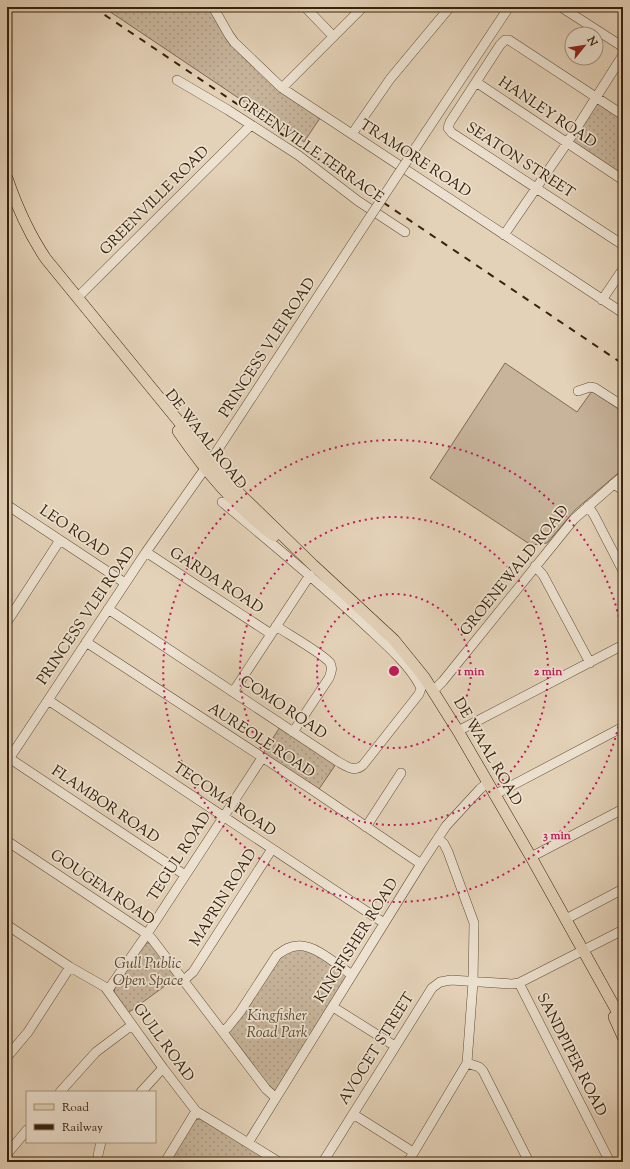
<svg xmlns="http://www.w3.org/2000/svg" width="630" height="1169" viewBox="0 0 630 1169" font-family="'Sorts Mill Goudy',serif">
  <defs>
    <pattern id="grass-dots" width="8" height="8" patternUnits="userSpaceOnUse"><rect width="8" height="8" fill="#c7b49b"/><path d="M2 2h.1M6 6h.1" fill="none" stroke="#ac9a84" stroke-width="1.8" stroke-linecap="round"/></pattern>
  </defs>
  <rect width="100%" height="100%" fill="#e4d2b8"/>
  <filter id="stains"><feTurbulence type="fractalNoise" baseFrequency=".005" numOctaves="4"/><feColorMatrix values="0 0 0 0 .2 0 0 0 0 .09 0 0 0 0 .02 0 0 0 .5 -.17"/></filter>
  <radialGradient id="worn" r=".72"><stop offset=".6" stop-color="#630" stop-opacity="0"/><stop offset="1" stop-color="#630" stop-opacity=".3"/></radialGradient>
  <path fill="url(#grass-dots)" stroke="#7f6b53" d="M103 7H209L222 31 320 118 304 142Z
    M597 103 623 118V177L573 143 572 137Z
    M280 727 336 764 317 792 262 755Z
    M146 943H150L177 977 128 1013 114 993 115 987Z
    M304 946 352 975 276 1098 223 1032 277 955Z
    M199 1119H202L272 1162H168L195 1120Z"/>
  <path fill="#c7b49b" stroke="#7f6b53" d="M505 363 577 412 592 391 623 412V469L575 510 547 543 531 545 430 478Z"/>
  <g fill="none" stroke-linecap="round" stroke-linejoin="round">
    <defs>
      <path id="minor" d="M213 7 229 35 234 42 282 88 623 313
        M305 7 333 36
        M561 7 623 47
        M177 80 228 110 298 155 358 201 405 232
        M476 82 623 180
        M282 88 363 7
        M623 115 509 40H505L500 45 450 122 448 128 452 133 623 245
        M426 132 509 7
        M352 134 390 79 450 7
        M504 235 567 143 623 55
        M77 298 251 125
        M602 300 623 269
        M578 391 590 387 595 388 623 406
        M613 484 623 490
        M7 505 125 583
        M588 506 594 515 623 571
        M146 552 271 634
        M535 566 543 575 590 663
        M108 609 337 761C346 766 354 773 363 765L419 694 421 688 420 686C409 664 383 642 365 625 319 582 270 542 222 502
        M7 622 60 540
        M276 626C286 633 325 655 330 663 333 668 331 673 329 678L293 732
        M86 642 314 791 421 864
        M433 691 443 681 574 519 623 476
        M233 692 310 575
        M48 700 384 923
        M458 731 623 645
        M9 758 185 875
        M7 762 146 552 211 460 358 235
        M494 795 623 727
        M366 827 401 773
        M7 841 147 934 152 939 266 1089 276 1098
        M531 857 623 809
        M566 919 623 889
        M7 925 70 967 105 987 163 1068 196 1111 279 1162
        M184 980 193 972 272 849
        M519 983 610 1162
        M108 990 147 934 262 758
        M333 1007 395 1046
        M223 1032 228 1027 240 1012 277 955C283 951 289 946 297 946 315 944 337 965 352 975
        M7 1057 28 1032 70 967
        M467 1063 479 1067 483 1071 529 1162
        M60 1092 96 1052 132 1025
        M141 1092 163 1068
        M353 1114 413 1152
        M248 1143 421 864 446 826 480 789 487 783
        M7 1154 27 1130
        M98 1155 101 1142
        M165 1162 196 1111
        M323 1162 432 988 440 982 451 980 512 984 519 983 623 930
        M408 1162 467 1063 473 982 474 923 448 852 444 844 438 838"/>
      <path id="major" d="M7 178C17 207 29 234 46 259L216 467 241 495 313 565 394 640 424 677 458 731 531 857 623 1022
        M178 431C207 473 233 504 274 536
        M614 1017 623 1037"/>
    </defs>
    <use href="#minor" stroke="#624e36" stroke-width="10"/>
    <use href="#major" stroke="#37220b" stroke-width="12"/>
    <use href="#minor" stroke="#ede2d1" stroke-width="9"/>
    <use href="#major" stroke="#e4d2b8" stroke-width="11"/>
    <path stroke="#37220b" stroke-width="2" stroke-dasharray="7 7" stroke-linecap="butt" d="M93 7 623 364"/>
    <defs>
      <path id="minor-bridge" d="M358 235 426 132"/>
    </defs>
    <use href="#minor-bridge" stroke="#624e36" stroke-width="10" stroke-linecap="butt"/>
    <use href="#minor-bridge" stroke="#ede2d1" stroke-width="9"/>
  </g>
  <g fill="none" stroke="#c2185b" stroke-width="2" stroke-dasharray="2 4">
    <circle cx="394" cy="671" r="77"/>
    <circle cx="394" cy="671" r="154"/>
    <path d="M623 703A231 231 0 1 1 623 639"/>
  </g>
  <g text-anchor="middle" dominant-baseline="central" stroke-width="3.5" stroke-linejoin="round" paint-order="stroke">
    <g font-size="15" fill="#37220b" stroke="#ede2d1">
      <text transform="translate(547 113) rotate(34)">HANLEY ROAD</text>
      <text transform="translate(310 150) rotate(35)">GREENVILLE TERRACE</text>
      <text transform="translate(415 159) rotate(33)">TRAMORE ROAD</text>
      <text transform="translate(520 161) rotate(33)">SEATON STREET</text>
      <text transform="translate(155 201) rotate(-45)">GREENVILLE ROAD</text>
      <text transform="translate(268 348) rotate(-57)">PRINCESS VLEI ROAD</text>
      <text transform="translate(205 440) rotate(52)">DE WAAL ROAD</text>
      <text transform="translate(74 532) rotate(34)">LEO ROAD</text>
      <text transform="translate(515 571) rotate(-51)">GROENEWALD ROAD</text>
      <text transform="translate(216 581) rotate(33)">GARDA ROAD</text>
      <text transform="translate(87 616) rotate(-56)">PRINCESS VLEI ROAD</text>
      <text transform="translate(283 708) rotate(34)">COMO ROAD</text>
      <text transform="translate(261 741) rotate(33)">AUREOLE ROAD</text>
      <text transform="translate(487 752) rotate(60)">DE WAAL ROAD</text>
      <text transform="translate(224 800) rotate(34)">TECOMA ROAD</text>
      <text transform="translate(105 805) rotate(34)">FLAMBOR ROAD</text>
      <text transform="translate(180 857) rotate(-57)">TEGUL ROAD</text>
      <text transform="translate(102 888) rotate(34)">GOUGEM ROAD</text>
      <text transform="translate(224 898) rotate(-58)">MAPRIN ROAD</text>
      <text transform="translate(357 941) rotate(-58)">KINGFISHER ROAD</text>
      <text transform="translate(163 1043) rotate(54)">GULL ROAD</text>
      <text transform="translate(377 1049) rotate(-58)">AVOCET STREET</text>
      <text transform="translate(571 1055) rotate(63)">SANDPIPER ROAD</text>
    </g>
    <g font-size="15" font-style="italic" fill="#5b462f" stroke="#ede2d1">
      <text x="148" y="964">Gull Public<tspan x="148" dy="17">Open Space</tspan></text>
      <text x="277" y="1016">Kingfisher<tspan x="277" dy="17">Road Park</tspan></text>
    </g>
  </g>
  <circle cx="394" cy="671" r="6" fill="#c2185b" stroke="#ede2d1" stroke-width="2"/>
  <g font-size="12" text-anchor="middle" font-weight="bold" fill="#c2185b" stroke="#ede2d1" stroke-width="3.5" stroke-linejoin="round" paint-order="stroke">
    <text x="471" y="675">1 min</text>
    <text x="548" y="675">2 min</text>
    <text x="557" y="839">3 min</text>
  </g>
  <rect width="630" height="1169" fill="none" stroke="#e4d2b8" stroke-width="24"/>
  <rect x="8" y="8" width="614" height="1153" fill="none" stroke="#37220b" stroke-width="2"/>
  <rect x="12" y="12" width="606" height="1145" fill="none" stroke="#37220b"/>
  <rect x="26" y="1091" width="130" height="52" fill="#ede2d1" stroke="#a49582"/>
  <rect x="34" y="1104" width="20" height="6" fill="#e4d2b8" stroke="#a49582"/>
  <text x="62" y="1111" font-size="12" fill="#37220b">Road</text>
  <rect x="34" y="1124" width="20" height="6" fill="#37220b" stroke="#a49582"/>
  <text x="62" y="1131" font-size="12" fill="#37220b">Railway</text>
  <g transform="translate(584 46) rotate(60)"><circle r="19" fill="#ede2d1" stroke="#a49582"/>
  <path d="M0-3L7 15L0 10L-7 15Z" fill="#8f2418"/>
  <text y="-6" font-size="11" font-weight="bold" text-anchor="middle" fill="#37220b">N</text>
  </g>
  <rect width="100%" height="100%" filter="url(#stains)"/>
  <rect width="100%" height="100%" fill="url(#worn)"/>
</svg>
